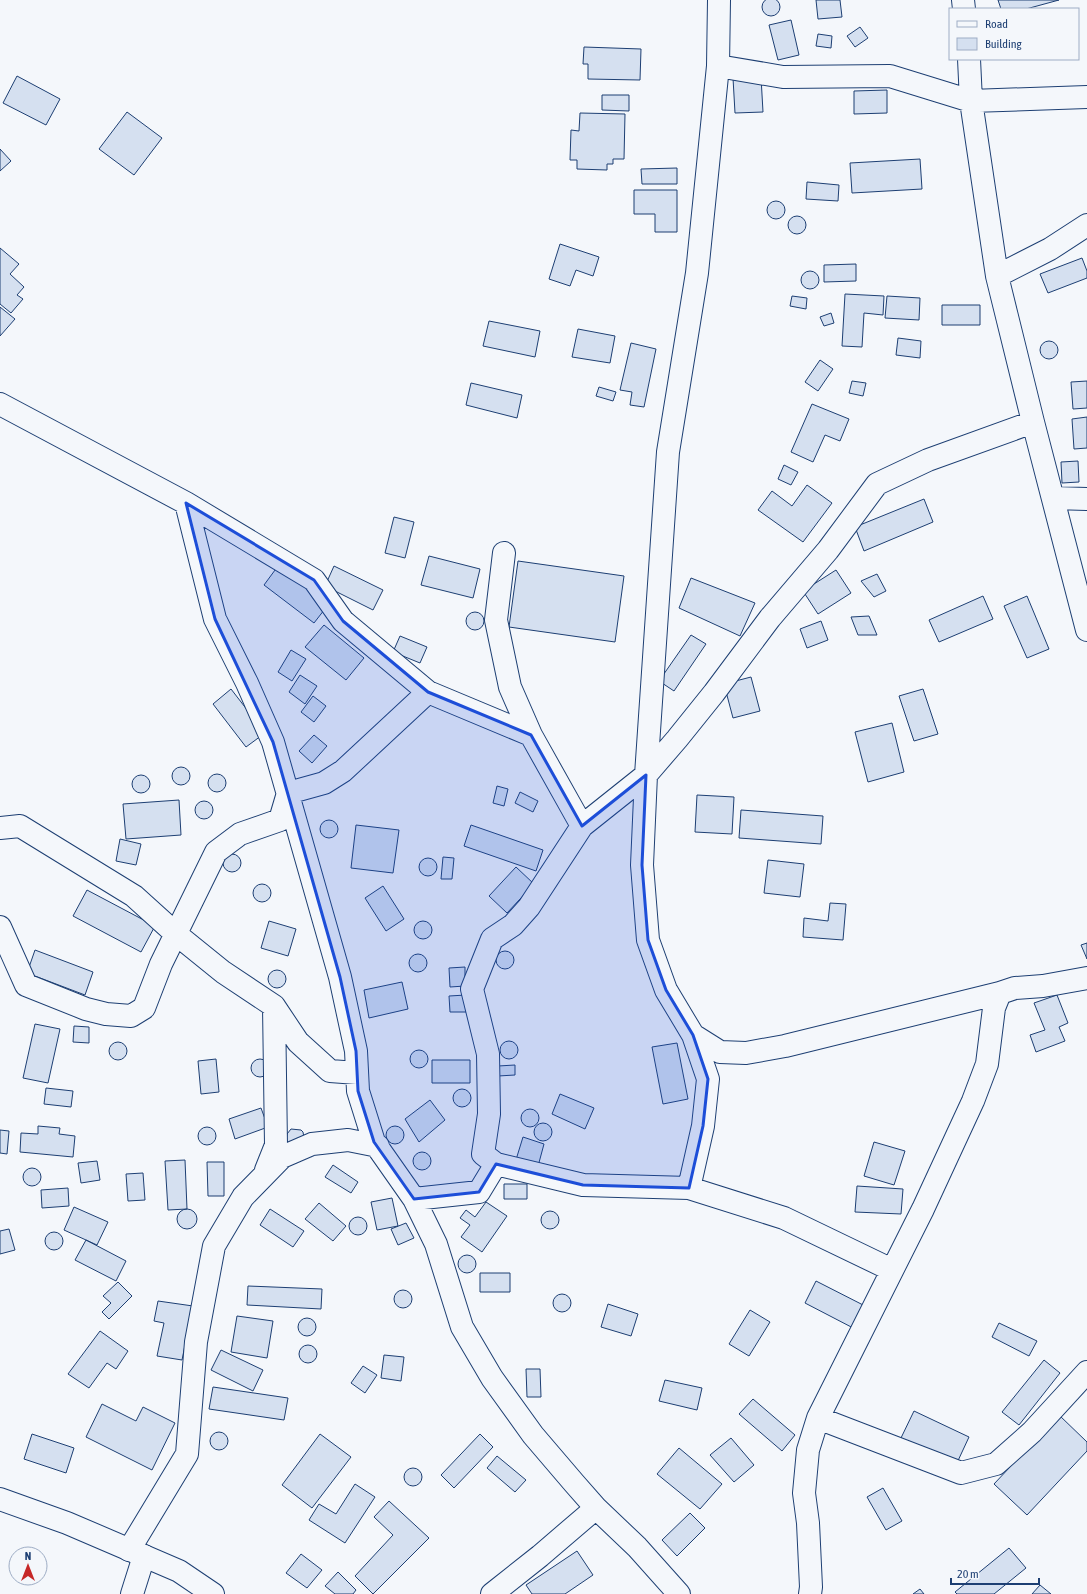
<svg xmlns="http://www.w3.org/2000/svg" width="1087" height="1594" viewBox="0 0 1087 1594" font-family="'Asap Condensed',sans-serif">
  <rect width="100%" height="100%" fill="#f4f7fb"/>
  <path fill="#d5e0f0" stroke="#1d3f73" d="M762 7a9 9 0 1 1 18 0a9 9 0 1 1-18 0Z
    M816 0H840L842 17 818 19Z
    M998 0H1059L1026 9H1001Z
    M791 20 799 55 778 60 769 25Z
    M860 27 868 38 855 47 847 36Z
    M818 34 832 36 831 48 816 46Z
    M584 47 641 49 640 80 588 79V64H583Z
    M17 76 60 99 46 125 3 103Z
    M761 77 763 112 735 113 733 78Z
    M887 90V113L854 114V91Z
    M602 95H629V111L602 110Z
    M127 112 162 138 134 175 99 149Z
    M580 113 625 114 624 159H613V164H607V170L577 169V160H570L571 130 579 131Z
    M0 149 11 161 0 171Z
    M920 159 922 189 852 193 850 163Z
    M677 168V184H642L641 169Z
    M807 182 839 185 838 201 806 199Z
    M634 190H677V232H655V214H634Z
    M767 210a9 9 0 1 1 18 0a9 9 0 1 1-18 0Z
    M788 225a9 9 0 1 1 18 0a9 9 0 1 1-18 0Z
    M560 244 599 257 593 276 576 270 570 286 549 279Z
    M0 248 19 264 10 274 24 287 17 295 23 299 11 313 0 304Z
    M1082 258 1087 271V278L1048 293 1040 274Z
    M856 264V281L824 282V265Z
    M801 280a9 9 0 1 1 18 0a9 9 0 1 1-18 0Z
    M845 294 884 296 883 315 864 313 862 347 842 346Z
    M792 296 807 298 806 309 790 306Z
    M887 296 920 298 919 320 885 318Z
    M942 305H980V325H942Z
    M0 307 15 319 0 336Z
    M831 313 834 323 824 326 820 317Z
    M489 321 540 331 535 357 483 346Z
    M578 329 615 336 610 363 572 357Z
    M898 338 921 341 920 358 896 355Z
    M1040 350a9 9 0 1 1 18 0a9 9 0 1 1-18 0Z
    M631 343 656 349 644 407 630 405 632 392 620 390Z
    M820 360 833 369 818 391 805 382Z
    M852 381 866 383 863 396 849 393Z
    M1087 381V408L1073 409 1071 382Z
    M471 383 522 395 517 418 466 405Z
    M599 387 616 392 613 401 596 396Z
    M812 404 849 419 840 441 825 435 813 462 791 452Z
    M1087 417V448L1074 449 1072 419Z
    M1078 461 1079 482 1062 483 1061 462Z
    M784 465 798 472 791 485 778 479Z
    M807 485 832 503 803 542 758 510 772 491 792 506Z
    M924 499 933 522 864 551 855 527Z
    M394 517 414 522 405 558 385 553Z
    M429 556 480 569 473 598 421 585Z
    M518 561 624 576 615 642 509 627Z
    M278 566 328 605 314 623 264 585Z
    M334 566 383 590 373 610 325 586Z
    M836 570 851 593 818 614 803 591Z
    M877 574 886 591 874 597 861 581Z
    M691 578 755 603 740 636 679 608Z
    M983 596 993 619 939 642 929 620Z
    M1027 596 1049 649 1027 658 1004 606Z
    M466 621a9 9 0 1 1 18 0a9 9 0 1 1-18 0Z
    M869 616 877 635H858L851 617Z
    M821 621 828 640 807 648 800 629Z
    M324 625 364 658 346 680 305 647Z
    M691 635 706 644 674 691 659 681Z
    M400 636 427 647 420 663 393 652Z
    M291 650 306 659 292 681 278 672Z
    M300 675 317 686 305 704 289 692Z
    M751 677 760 711 733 718 724 684Z
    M231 689 265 733 246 747 213 704Z
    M923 689 938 734 914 741 899 696Z
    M313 696 326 706 314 722 301 712Z
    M892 723 904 772 868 782 855 732Z
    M314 735 327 746 312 763 299 751Z
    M172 776a9 9 0 1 1 18 0a9 9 0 1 1-18 0Z
    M208 783a9 9 0 1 1 18 0a9 9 0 1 1-18 0Z
    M132 784a9 9 0 1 1 18 0a9 9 0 1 1-18 0Z
    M497 786 508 789 504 806 493 803Z
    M520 792 538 801 533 812 515 803Z
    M697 795 734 797 732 834 695 832Z
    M179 800 181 835 126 839 123 804Z
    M195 810a9 9 0 1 1 18 0a9 9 0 1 1-18 0Z
    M741 810 823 816 821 844 739 838Z
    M320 829a9 9 0 1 1 18 0a9 9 0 1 1-18 0Z
    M356 825 399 830 393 873 351 868Z
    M471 825 543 850 536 871 464 846Z
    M120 839 141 844 136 865 116 861Z
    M223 863a9 9 0 1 1 18 0a9 9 0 1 1-18 0Z
    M443 857 454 858 452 879H441Z
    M419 867a9 9 0 1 1 18 0a9 9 0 1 1-18 0Z
    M768 860 804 864 800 897 764 893Z
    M516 867 534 884 507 913 489 896Z
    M253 893a9 9 0 1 1 18 0a9 9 0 1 1-18 0Z
    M383 886 404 919 386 931 365 898Z
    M87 890 155 926 141 952 73 916Z
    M830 903 846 904 843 940 803 937 804 918 828 921Z
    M414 930a9 9 0 1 1 18 0a9 9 0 1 1-18 0Z
    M269 921 296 929 288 956 261 948Z
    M1087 943V959L1081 945Z
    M35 950 93 972 85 995 27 973Z
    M496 960a9 9 0 1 1 18 0a9 9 0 1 1-18 0Z
    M409 963a9 9 0 1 1 18 0a9 9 0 1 1-18 0Z
    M465 967V986L450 987 449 968Z
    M268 979a9 9 0 1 1 18 0a9 9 0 1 1-18 0Z
    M402 982 408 1009 369 1018 364 990Z
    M466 995 467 1012H450L449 996Z
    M1057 995 1068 1023 1059 1027 1065 1041 1036 1052 1030 1035 1045 1030 1034 1003Z
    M35 1024 60 1029 48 1083 23 1078Z
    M74 1026 89 1027V1043L73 1042Z
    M500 1050a9 9 0 1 1 18 0a9 9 0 1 1-18 0Z
    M109 1051a9 9 0 1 1 18 0a9 9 0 1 1-18 0Z
    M677 1043 688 1099 663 1104 652 1047Z
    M410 1059a9 9 0 1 1 18 0a9 9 0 1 1-18 0Z
    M216 1059 219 1092 201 1094 198 1061Z
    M251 1068a9 9 0 1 1 18 0a9 9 0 1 1-18 0Z
    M432 1060H470V1083H432Z
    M515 1065V1075L498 1076V1066Z
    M46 1088 73 1091 71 1107 44 1104Z
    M453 1098a9 9 0 1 1 18 0a9 9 0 1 1-18 0Z
    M560 1094 594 1108 585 1129 552 1114Z
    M430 1100 445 1120 419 1142 405 1119Z
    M261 1108 268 1127 235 1139 229 1119Z
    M521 1118a9 9 0 1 1 18 0a9 9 0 1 1-18 0Z
    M534 1132a9 9 0 1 1 18 0a9 9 0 1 1-18 0Z
    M386 1135a9 9 0 1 1 18 0a9 9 0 1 1-18 0Z
    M38 1126 60 1128 59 1134 75 1136 73 1157 20 1152 21 1133 38 1134Z
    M198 1136a9 9 0 1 1 18 0a9 9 0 1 1-18 0Z
    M291 1129 301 1130 303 1132 304 1138 287 1143 286 1140 287 1134Z
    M0 1130 9 1131 7 1154 0 1153Z
    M523 1137 544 1144 537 1170 515 1163Z
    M874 1142 905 1151 894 1185 864 1176Z
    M413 1161a9 9 0 1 1 18 0a9 9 0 1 1-18 0Z
    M185 1160 187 1209 168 1210 165 1161Z
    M97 1161 100 1180 81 1183 78 1163Z
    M207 1162H224V1196H208Z
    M333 1165 358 1182 351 1193 325 1177Z
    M23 1177a9 9 0 1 1 18 0a9 9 0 1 1-18 0Z
    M143 1173 145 1200 128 1201 126 1174Z
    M504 1184H527V1199H504Z
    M857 1186 903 1189 901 1214 855 1212Z
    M68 1188 69 1206 42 1208 41 1190Z
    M392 1198 398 1226 377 1230 371 1202Z
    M486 1202 507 1216 482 1252 461 1237 470 1225 460 1218 466 1210 475 1217Z
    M319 1203 346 1226 333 1241 305 1219Z
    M74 1207 108 1222 97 1245 64 1230Z
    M270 1209 304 1231 293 1247 260 1225Z
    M177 1219a10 10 0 1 1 20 0a10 10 0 1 1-20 0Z
    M541 1220a9 9 0 1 1 18 0a9 9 0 1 1-18 0Z
    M349 1226a9 9 0 1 1 18 0a9 9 0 1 1-18 0Z
    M406 1223 414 1238 398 1245 391 1229Z
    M9 1229 15 1250 0 1254V1231Z
    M45 1241a9 9 0 1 1 18 0a9 9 0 1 1-18 0Z
    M86 1240 126 1261 116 1281 75 1260Z
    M458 1264a9 9 0 1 1 18 0a9 9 0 1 1-18 0Z
    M480 1273H510V1292H480Z
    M816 1281 869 1308 857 1330 805 1303Z
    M118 1282 132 1296 109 1319 102 1312 111 1303 103 1296Z
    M248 1286 322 1289 321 1309 247 1305Z
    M394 1299a9 9 0 1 1 18 0a9 9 0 1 1-18 0Z
    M553 1303a9 9 0 1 1 18 0a9 9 0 1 1-18 0Z
    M158 1301 193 1306 182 1360 157 1356 164 1323 154 1321Z
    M608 1304 638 1314 631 1336 601 1327Z
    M750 1310 770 1322 749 1356 729 1344Z
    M237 1316 273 1321 267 1358 231 1352Z
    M298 1327a9 9 0 1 1 18 0a9 9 0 1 1-18 0Z
    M999 1323 1037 1341 1029 1356 992 1337Z
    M100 1331 128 1351 116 1369 107 1363 89 1388 68 1374Z
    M299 1354a9 9 0 1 1 18 0a9 9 0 1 1-18 0Z
    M221 1350 263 1370 253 1391 211 1370Z
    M384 1355 404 1357 401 1381 381 1378Z
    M1044 1360 1060 1373 1019 1425 1002 1412Z
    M363 1366 377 1375 365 1393 351 1383Z
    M526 1369H540L541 1397H527Z
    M665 1380 702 1388 697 1410 659 1401Z
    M213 1387 288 1398 284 1420 209 1409Z
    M753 1399 795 1435 782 1451 739 1414Z
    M102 1404 136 1421 143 1407 175 1423 152 1470 86 1437Z
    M914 1411 969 1437 956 1465 900 1440Z
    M1059 1415 1087 1442V1451L1027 1515 994 1484Z
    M210 1441a9 9 0 1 1 18 0a9 9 0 1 1-18 0Z
    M32 1434 74 1448 66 1473 24 1459Z
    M320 1434 351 1457 312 1508 282 1485Z
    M480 1434 493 1447 454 1488 441 1475Z
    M731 1438 754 1465 734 1482 710 1455Z
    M679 1448 722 1484 700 1509 657 1474Z
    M497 1456 526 1480 515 1492 487 1468Z
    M404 1477a9 9 0 1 1 18 0a9 9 0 1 1-18 0Z
    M355 1484 375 1497 345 1543 309 1520 319 1504 336 1514Z
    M883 1488 902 1521 886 1530 867 1497Z
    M389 1501 429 1538 373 1594 355 1576 393 1535 374 1517Z
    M690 1513 705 1528 677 1556 662 1540Z
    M1009 1548 1026 1568 994 1594H957L955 1592Z
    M577 1551 593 1575 565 1594H532L526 1585Z
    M301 1554 322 1570 307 1588 286 1573Z
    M338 1572 356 1590 353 1594H335L325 1586Z
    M1040 1585 1051 1594H1032Z
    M920 1589 924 1594H913Z"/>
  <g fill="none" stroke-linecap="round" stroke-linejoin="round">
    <defs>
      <path id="minor" d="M963 0 964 9
        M969 59 971 101 997 276 1033 422 1087 630
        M718 66 783 77 890 76 971 101 1087 97
        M997 276 1050 249 1087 225
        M0 404 186 503 314 580 343 621 428 692 531 735 582 826
        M1053 498 1087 499
        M186 503 215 619 247 683 273 742 340 977 356 1051 358 1091 374 1142 414 1199 436 1244 462 1327 492 1378 533 1435 574 1483 596 1508 637 1547 679 1594
        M504 553 496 620 510 687 531 735
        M288 793 324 783 343 771 428 692
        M0 828 20 826 134 896 176 934 223 972 274 1006 298 1042 330 1071 357 1073
        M0 927 26 985 86 1009 106 1014 131 1016 144 1008 161 964 216 852 240 834 280 820 288 793
        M693 1035 720 1052 746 1053 785 1046 1000 993
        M266 1170 276 1145 274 1006
        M689 1188 703 1126 708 1079 693 1035 666 990 648 940 642 865 646 775 668 452 697 273 718 66 719 0
        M414 1199 479 1192 496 1164
        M892 1270 784 1218 689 1188 583 1185 496 1164 483 1154 489 1114 488 1054 472 989 492 939 513 925 529 907 582 826 646 775 677 739 714 693 770 618 828 550 877 484 928 460 1033 422
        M818 1418 961 1473 996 1464 1032 1432 1087 1372
        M129 1550 187 1454 196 1342 214 1246 243 1197 282 1157 312 1144 348 1140 378 1146
        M132 1594 144 1556
        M492 1594 540 1556 596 1508
        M810 1594 811 1587 808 1523 804 1493 808 1450 818 1418 923 1209 973 1101 987 1064 994 1008 1000 993 1015 988 1043 986 1087 978"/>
      <path id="highway" d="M0 1499 67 1523 179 1571 213 1594"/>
    </defs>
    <use href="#minor" stroke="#1d3f73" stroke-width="24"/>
    <use href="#highway" stroke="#1d3f73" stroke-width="24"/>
    <use href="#minor" stroke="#f4f7fb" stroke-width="22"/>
    <use href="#highway" stroke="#f4f7fb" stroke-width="22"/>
  </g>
  <path fill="#1d4ed8" fill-opacity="0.2" stroke="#1d4ed8" stroke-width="3" stroke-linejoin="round" d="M186 503 314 580 343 621 428 692 531 735 582 826 646 775 642 865 648 940 666 990 693 1035 708 1079 703 1126 689 1188 583 1185 496 1164 479 1192 414 1199 374 1142 358 1091 356 1051 340 977 273 742 215 619Z"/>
  <rect x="949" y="8" width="130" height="52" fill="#f4f7fb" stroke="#9eadc5"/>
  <rect x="957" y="21" width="20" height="6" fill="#f4f7fb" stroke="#9eadc5"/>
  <text x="985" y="28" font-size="12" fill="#1d3f73">Road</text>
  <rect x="957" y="38" width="20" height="12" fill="#d5e0f0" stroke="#9eadc5"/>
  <text x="985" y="48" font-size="12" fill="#1d3f73">Building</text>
  <g transform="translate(28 1566)"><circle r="19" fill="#f4f7fb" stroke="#9eadc5"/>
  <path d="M0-3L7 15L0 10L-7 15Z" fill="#c62828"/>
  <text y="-6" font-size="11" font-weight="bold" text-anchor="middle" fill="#1d3f73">N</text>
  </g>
  <path d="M951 1578v6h88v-6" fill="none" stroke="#1d3f73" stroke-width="2"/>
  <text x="957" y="1578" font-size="12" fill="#1d3f73" stroke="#f4f7fb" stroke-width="3" paint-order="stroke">20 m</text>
</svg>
